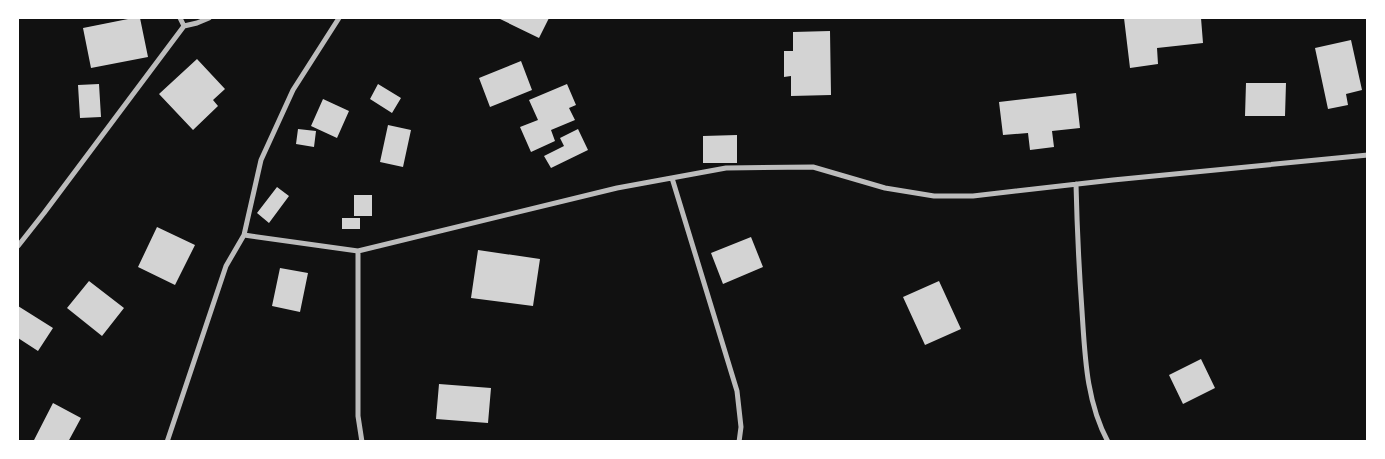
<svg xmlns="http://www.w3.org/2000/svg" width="1385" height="459" viewBox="0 0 1385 459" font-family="'Asap Condensed',sans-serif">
  <rect width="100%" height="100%" fill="#111"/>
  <path fill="#d3d3d3" d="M133 18H140L148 57 91 68 83 28Z
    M498 18H549L539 38Z
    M1124 18H1201L1203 43 1157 48 1158 64 1130 68Z
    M830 31 831 95 791 96V76L784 77V51H793V32Z
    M1351 40 1362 90 1346 94 1348 105 1328 109 1315 48Z
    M197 59 225 89 213 100 218 106 193 130 159 94Z
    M521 61 532 90 490 107 479 78Z
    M1246 83H1286L1285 116H1245Z
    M99 84 101 117 80 118 78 85Z
    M378 84 401 98 392 113 370 99Z
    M567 84 576 105 569 108 575 120 551 130 555 141 531 152 520 127 538 120 529 100Z
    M1076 93 1080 128 1052 131 1054 147 1030 150 1028 133 1003 135 999 102Z
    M323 99 349 111 337 138 311 126Z
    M388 125 411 130 403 167 380 162Z
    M298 129 316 131 314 147 296 144Z
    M578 129 588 150 551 168 544 156 564 146 560 138Z
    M737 135V163H703V136Z
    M277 187 289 196 269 223 257 213Z
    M354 195H372V216H354Z
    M342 218H360V229H342Z
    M157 227 195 245 175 285 138 267Z
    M751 237 763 267 723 284 711 253Z
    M478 250 540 259 533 306 471 298Z
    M280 268 308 273 300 312 272 306Z
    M89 281 124 308 102 336 67 308Z
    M939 281 961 329 925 345 903 297Z
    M18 306 53 328 38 351 18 338Z
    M1201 359 1215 388 1183 404 1169 375Z
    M439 384 491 388 488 423 436 419Z
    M53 403 81 418 68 442H33Z"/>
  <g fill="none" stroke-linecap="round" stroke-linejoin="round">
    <path stroke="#bcbcbc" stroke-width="5" d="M180 18 184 26 197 23 209 18
      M672 178 737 391 741 427 739 442
      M1076 184C1077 227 1079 269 1082 311 1085 356 1086 401 1108 442
      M244 235 358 251 617 188 726 168 813 167 885 188 934 196H973L1113 180 1368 155
      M18 246 44 213 184 26
      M358 251V416L362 442
      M167 442 226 266 244 235 261 160 293 90 339 18"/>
  </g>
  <rect width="1385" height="459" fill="none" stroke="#ffffff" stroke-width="38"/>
</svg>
